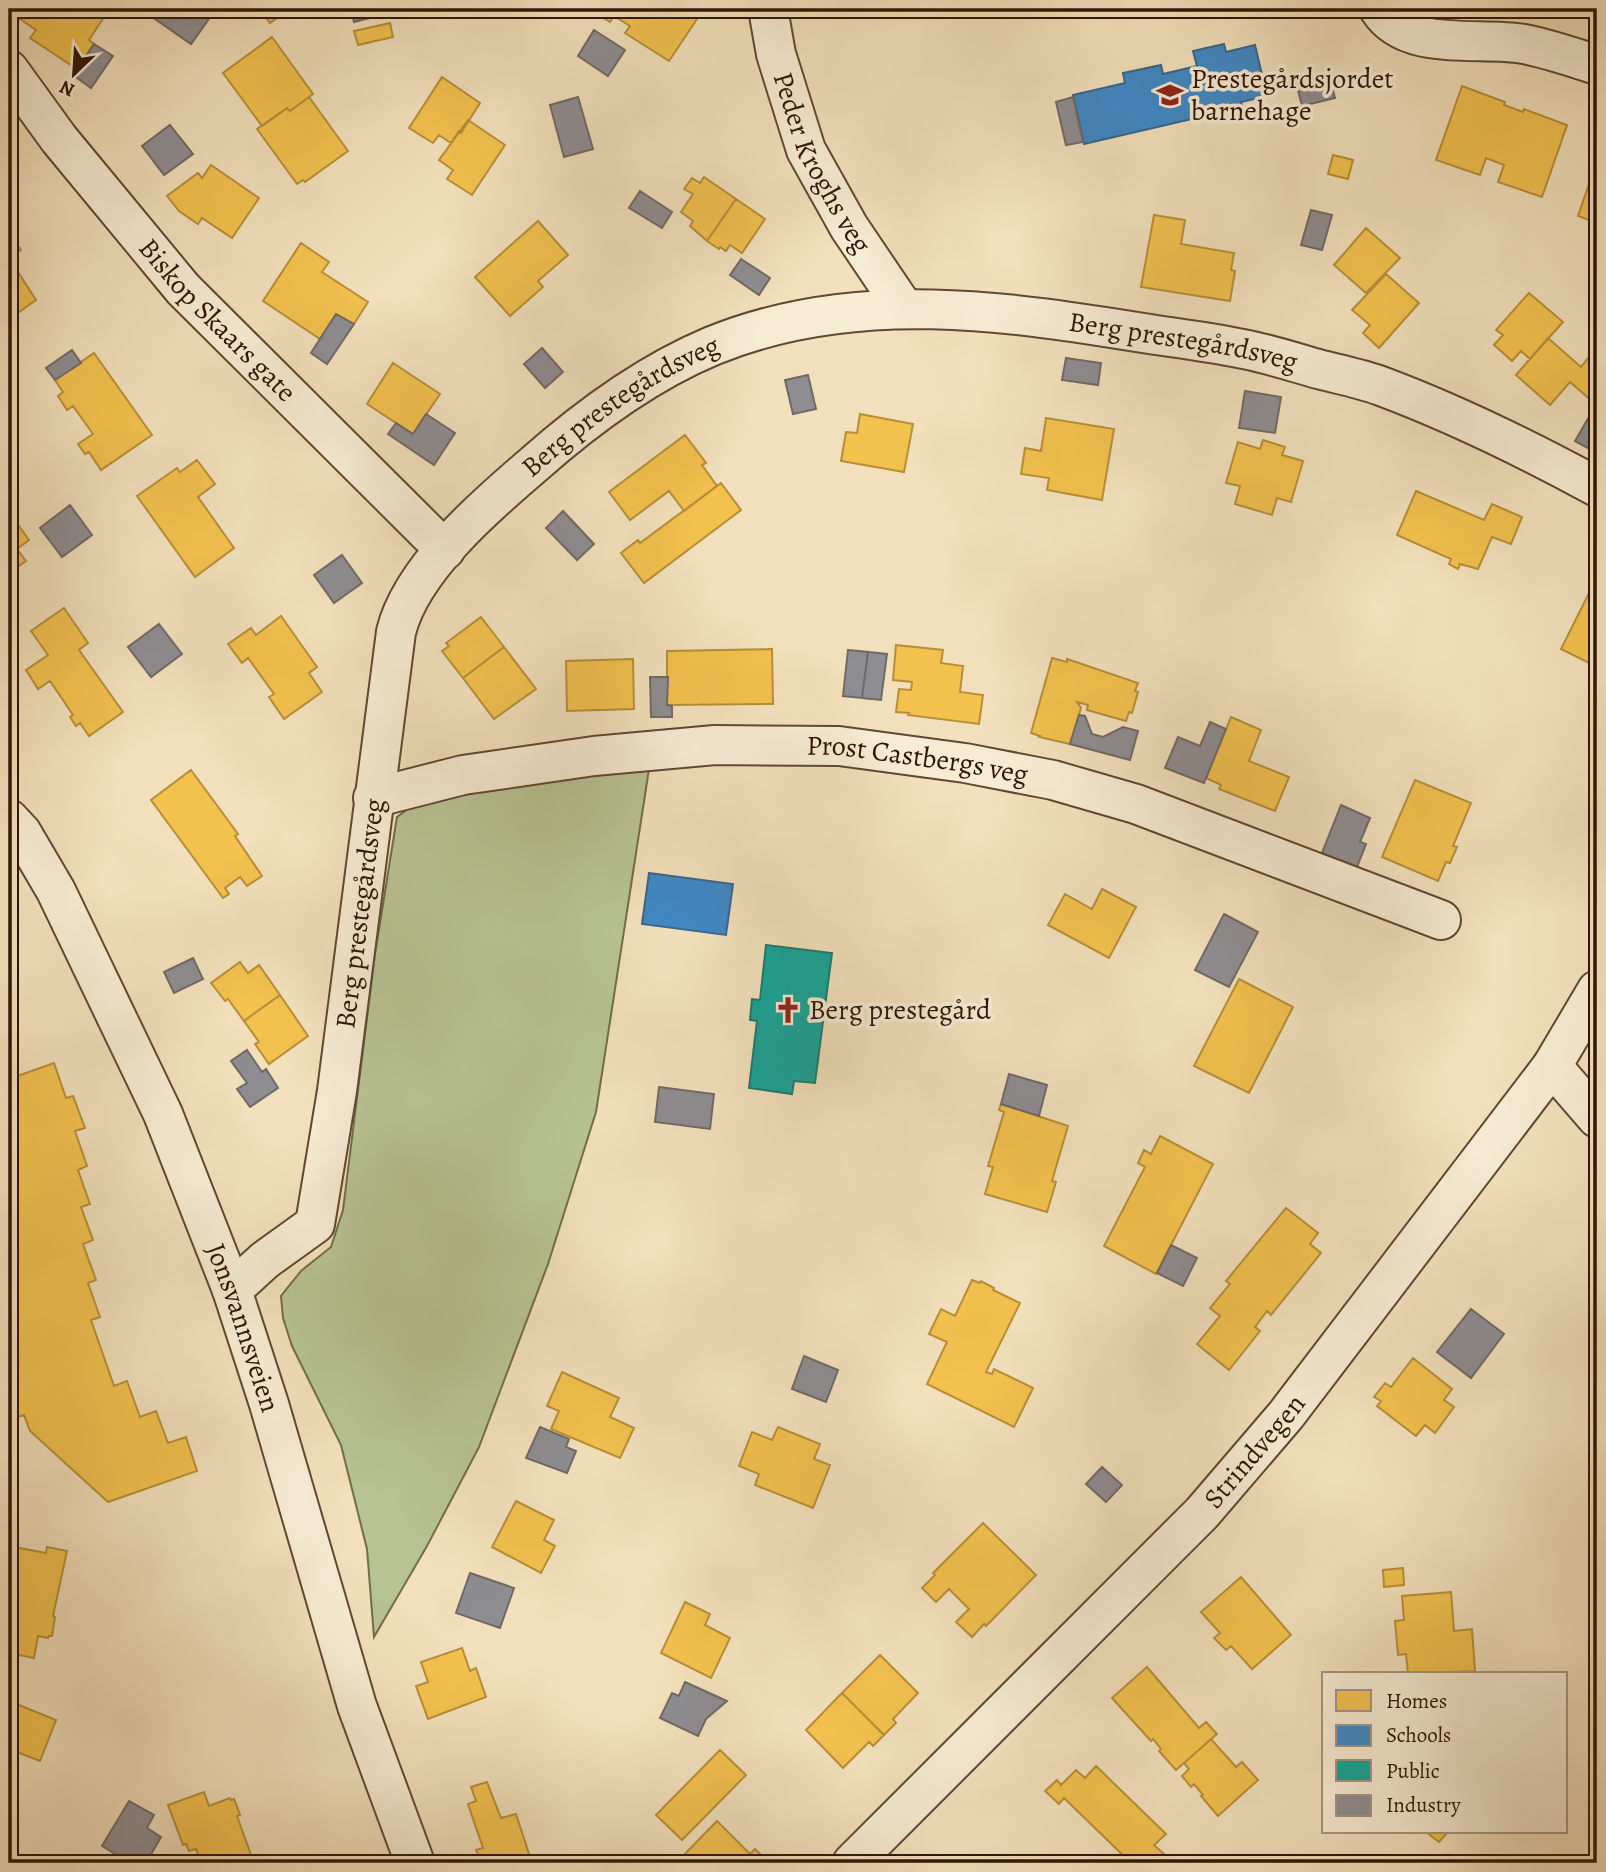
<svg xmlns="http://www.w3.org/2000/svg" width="1606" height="1872" viewBox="0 0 1606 1872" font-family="Alegreya,serif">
  <rect width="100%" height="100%" fill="#f1e0bb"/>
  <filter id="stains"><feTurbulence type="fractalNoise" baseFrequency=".00286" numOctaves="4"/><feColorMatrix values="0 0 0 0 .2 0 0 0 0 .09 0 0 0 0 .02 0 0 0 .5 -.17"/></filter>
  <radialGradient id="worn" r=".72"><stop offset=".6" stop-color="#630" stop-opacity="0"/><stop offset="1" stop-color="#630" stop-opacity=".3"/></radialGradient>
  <path fill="#b7c392" stroke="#736c4b" stroke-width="2" d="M649 769 596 1112 548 1264 479 1447 427 1546 374 1637 367 1549 341 1445 292 1346 283 1318 281 1296 301 1271 331 1247 343 1210 375 954 397 817 417 802 462 788Z"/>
  <path fill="#f2c14e" stroke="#b88e38" stroke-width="2" d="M27 9H104L108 11 89 40 94 44 77 69 30 38 36 30 20 19Z
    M264 9H286L287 11 270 23 261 11Z
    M593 9H681L697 19 669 61 625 33 630 26 614 16 610 22 592 11Z
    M390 23 393 37 358 45 354 31Z
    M272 37 313 94 290 111 287 108 262 126 223 73Z
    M442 77 480 103 461 133 459 131 451 143 439 135 433 143 409 128Z
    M1462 86 1505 102 1504 105 1523 112 1524 109 1567 125 1542 197 1498 182 1504 165 1486 158 1480 175 1436 160Z
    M309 97 348 151 305 182 303 180 297 184 257 129 287 108 290 111Z
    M468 120 505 145 472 195 447 179 453 170 439 160Z
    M1333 155 1353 160 1348 179 1328 174Z
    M1597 161V223L1578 216Z
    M211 165 259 198 232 238 202 218 198 224 179 211 167 196 198 173 202 178Z
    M704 177 736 199 707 241 690 226 693 221 681 212 693 194 684 189 692 178 700 183Z
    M736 199 765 219 742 253 730 245 726 251 720 247 719 249 707 241Z
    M1154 215 1185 220 1181 244 1234 253 1231 270 1235 271 1230 301 1141 287Z
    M538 221 568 255 538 281 543 287 510 316 475 277Z
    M1366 228 1400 258 1366 293 1334 265Z
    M9 233 21 250 9 258Z
    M301 243 329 262 322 272 368 302 354 324 336 314 320 339 263 301Z
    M9 258 36 300 12 317 9 312Z
    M1386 274 1419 303 1379 348 1363 333 1370 325 1352 310Z
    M1529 293 1563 322 1530 359 1521 351 1512 361 1494 345 1503 335 1496 330Z
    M1548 338 1581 367 1589 357 1597 364V400L1594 403 1570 382 1550 405 1516 375Z
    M94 353 152 435 101 470 89 452 85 454 78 444 93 434 73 406 67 410 58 396 63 392 55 380Z
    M393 363 440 394 413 434 367 404Z
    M860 414 913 424 904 472 841 461 846 432 857 433Z
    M1046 418 1114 429 1102 500 1047 490 1049 478 1021 474 1025 448 1041 451Z
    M685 435 706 463 702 465 717 486 684 511 669 491 630 520 609 492Z
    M1263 440 1285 447 1282 455 1303 461 1291 502 1277 498 1272 515 1235 504 1240 486 1226 483 1238 442 1260 449Z
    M197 460 215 484 198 497 234 548 195 577 137 496 177 468 180 472Z
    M721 483 741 510 644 583 621 553 638 540 640 543Z
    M1416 491 1484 520 1492 504 1522 517 1511 544 1492 537 1478 569 1460 564 1458 569 1449 564 1451 559 1397 535Z
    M9 512 29 540 17 549 26 561 9 573Z
    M1592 587 1597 589V667L1561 649Z
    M64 608 88 643 79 650 123 712 89 736 80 723 76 726 70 717 73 715 50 681 38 689 26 670 48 655 31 631Z
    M281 616 317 667 309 673 322 692 284 719 269 697 274 694 248 658 242 663 228 644 251 628 256 635Z
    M481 617 504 647 463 678 442 651 449 646 446 643Z
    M896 645 943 650 941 663 963 666 960 692 983 695 979 724 908 715 909 713 896 712 899 689 911 690 912 682 893 680Z
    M504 647 536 689 494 719 463 678Z
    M772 649 773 704 667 705V651Z
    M1052 658 1067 662V659L1138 683 1135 691 1138 692 1132 713 1129 712 1126 721 1087 710 1088 705 1077 702 1081 708 1070 744 1039 737 1040 736 1031 733Z
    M633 659 634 709 567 711 566 661Z
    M1231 717 1261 730 1249 761 1289 777 1275 811 1219 789 1221 785 1206 778Z
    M191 770 238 834 235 836 262 876 247 886 240 877 225 888 229 894 223 898 151 800Z
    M1415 780 1471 803 1453 846 1457 847 1450 863 1446 862 1438 881 1382 857Z
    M1102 889 1136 907 1109 958 1048 925 1065 894 1092 909Z
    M240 962 248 973 259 965 280 995 244 1021 228 999 225 1001 211 983Z
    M1239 979 1293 1007 1249 1093 1194 1066Z
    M280 995 308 1036 269 1064 255 1044 259 1042 244 1021Z
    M54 1063 66 1098 73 1096 85 1128 75 1131 87 1166 78 1170 90 1204 81 1207 93 1240 83 1244 96 1280 88 1283 100 1317 91 1320 114 1386 127 1381 140 1417 156 1411 168 1443 186 1437 197 1471 108 1502 30 1431 24 1415 9 1420V1079Z
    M1001 1104 1068 1126 1052 1181 1056 1182 1047 1212 985 1194 993 1167 988 1166 1004 1112 999 1110Z
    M1160 1136 1213 1164 1156 1274 1104 1246 1145 1167 1138 1163 1144 1150 1151 1154Z
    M1286 1208 1318 1233 1310 1244 1321 1253 1271 1315 1267 1311 1255 1327 1260 1331 1229 1370 1197 1344 1220 1316 1210 1308 1230 1284 1226 1281Z
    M972 1280 980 1283 981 1281 994 1288 993 1290 1020 1303 986 1372 992 1374 994 1369 1033 1388 1014 1427 927 1384 947 1342 929 1334 941 1309 955 1316Z
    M1413 1358 1452 1389 1444 1400 1454 1407 1435 1433 1425 1425 1416 1436 1377 1406 1381 1401 1374 1397 1385 1383 1391 1387Z
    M562 1372 619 1398 610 1417 634 1428 620 1458 551 1429 559 1411 547 1406Z
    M778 1427 820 1444 814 1459 830 1465 813 1508 755 1485 759 1474 739 1466 752 1432 772 1440Z
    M516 1501 554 1520 544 1540 555 1546 541 1573 492 1547Z
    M983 1523 1036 1575 986 1626 984 1624 972 1637 956 1622 969 1609 949 1589 936 1602 922 1588 935 1575 933 1573Z
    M9 1546 46 1553 47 1547 67 1551 53 1616 55 1617 52 1636H49L48 1638 38 1636 34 1658 9 1653Z
    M1403 1568 1404 1585 1384 1587 1383 1570Z
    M1241 1577 1291 1635 1252 1669 1231 1646 1226 1650 1214 1638 1220 1633 1201 1612Z
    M1451 1592 1454 1631 1472 1629 1475 1671 1457 1672V1674H1408L1406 1654 1398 1655 1395 1621 1404 1620 1402 1596Z
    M685 1602 710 1614 705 1625 730 1638 711 1678 661 1653Z
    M462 1648 470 1671 476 1668 486 1697 428 1719 416 1686 428 1682 421 1662Z
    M880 1655 918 1693 893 1719 896 1723 884 1735 842 1693Z
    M1147 1667 1199 1728 1206 1722 1217 1734 1176 1770 1159 1751 1161 1749 1153 1739 1151 1741 1112 1698Z
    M842 1693 884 1735 873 1746 869 1742 843 1768 806 1730Z
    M9 1695 11 1696 9 1701 56 1720 40 1761 9 1749Z
    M1211 1739 1236 1767 1242 1762 1258 1780 1218 1816 1201 1796 1203 1795 1194 1784 1191 1787 1182 1776 1189 1769 1184 1763Z
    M720 1750 746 1775 682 1840 656 1815Z
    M1096 1766 1166 1834 1154 1845 1164 1854 1156 1862 1157 1863H1131L1064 1798 1059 1804 1045 1791 1057 1780 1061 1785 1076 1770 1085 1778Z
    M487 1782 501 1818 516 1814 532 1863H481L476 1850 483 1848 468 1804 476 1801 471 1787Z
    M204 1792 209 1806 230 1798 231 1800 234 1799 240 1815 237 1816 251 1855 228 1863H201L196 1849 189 1851 186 1844 183 1845 168 1805Z
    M717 1821 750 1854 755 1849 769 1863H676Z
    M1426 1832H1448L1439 1842Z"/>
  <path fill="#3f88c5" stroke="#3a668b" stroke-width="2" d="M1224 44 1226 52 1255 45 1267 96 1241 102 1243 109 1210 117 1209 115 1084 144 1073 95 1125 83 1123 73 1161 65 1163 74 1197 66 1193 51Z
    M649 873 733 884 726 935 642 924Z"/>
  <path fill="#17a398" stroke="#1e796c" stroke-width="2" d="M766 945 832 953 815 1083 794 1081 792 1094 749 1088 757 1021 750 1020 752 999 760 1000Z"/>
  <path fill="#8d8d92" stroke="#716967" stroke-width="2" d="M162 9H216L191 44 155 19Z
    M351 9H385L386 14 354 22Z
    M594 30 625 50 608 76 578 56Z
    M94 44 113 56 91 88 73 75Z
    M1330 79 1335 98 1302 106 1297 86Z
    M578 97 593 149 564 157 550 105Z
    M1073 97 1083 142 1066 145 1056 102Z
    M170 125 193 154 164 175 142 146Z
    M640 191 672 212 662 228 629 208Z
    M1311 210 1332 215 1322 250 1301 245Z
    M741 259 770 278 759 295 730 275Z
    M336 314 354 324 327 364 311 353Z
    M542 348 563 372 545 388 524 364Z
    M72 350 81 363 55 380 46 368Z
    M1066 358 1101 363 1098 385 1062 380Z
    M808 375 816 409 793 414 785 380Z
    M1245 391 1281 397 1275 433 1239 428Z
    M1593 410 1597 413V453L1575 441Z
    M426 414 455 433 434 465 388 434 396 423 413 434Z
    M70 505 92 535 62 557 40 528Z
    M563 511 594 544 577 560 546 528Z
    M342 555 362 583 334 603 314 575Z
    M159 624 182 654 151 677 128 647Z
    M848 650 868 652 862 698 843 696Z
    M868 652 887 654 881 700 862 698Z
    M650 677H668L667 705 672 706V717H651Z
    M1079 715 1085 716 1092 734 1103 737 1123 727 1138 731 1130 760 1070 744Z
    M1210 722 1226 729 1204 783 1165 768 1178 737 1200 746Z
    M1341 805 1370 818 1360 842 1366 844 1357 867 1322 853Z
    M1224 914 1258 932 1229 987 1195 970Z
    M193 958 203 979 174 993 164 972Z
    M247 1050 262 1072 266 1069 278 1088 250 1107 237 1089 247 1083 231 1061Z
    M1009 1074 1047 1085 1039 1116 1001 1104Z
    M659 1087 714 1094 710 1129 655 1122Z
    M1171 1245 1197 1258 1183 1286 1157 1273Z
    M1471 1309 1504 1334 1471 1378 1437 1352Z
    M804 1356 838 1370 826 1402 792 1389Z
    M540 1427 569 1439 566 1447 576 1451 567 1473 526 1458Z
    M1102 1467 1122 1485 1106 1502 1086 1484Z
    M470 1573 514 1588 500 1628 456 1613Z
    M685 1682 727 1701 706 1719 698 1736 660 1718 672 1693 679 1696Z
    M129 1801 154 1815 147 1828 161 1837 146 1863H130L102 1846Z"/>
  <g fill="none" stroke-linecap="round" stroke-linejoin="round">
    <defs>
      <g id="minor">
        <path id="s1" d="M768 9 776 54 806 150 849 227 903 307"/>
        <path d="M1379 9C1407 53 1479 36 1524 44 1549 49 1573 57 1597 65"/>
        <path id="s2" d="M9 70 59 139 183 289 445 550"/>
        <path id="s3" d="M373 798 463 775 594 756 715 745 839 746 965 763 1053 780 1136 804 1441 920"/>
        <path id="s4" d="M9 819 22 833 56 891 163 1114 232 1290 269 1404 357 1706 415 1863"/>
        <path d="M1552 1066 1597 1118"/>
        <path id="s5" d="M232 1290 265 1260 315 1224 337 1091 396 632C411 570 484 507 532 466 586 418 645 374 712 346 856 287 1008 311 1156 335 1185 339 1214 343 1243 349 1270 354 1296 363 1322 370 1342 375 1362 379 1381 386 1456 414 1527 449 1597 487"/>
        <path id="s6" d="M852 1863 1202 1513 1286 1415 1552 1066 1597 990"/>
      </g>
    </defs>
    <use href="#minor" stroke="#604832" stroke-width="42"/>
    <use href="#minor" stroke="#f6ebd3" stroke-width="38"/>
  </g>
  <defs>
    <symbol id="school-bare" viewBox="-9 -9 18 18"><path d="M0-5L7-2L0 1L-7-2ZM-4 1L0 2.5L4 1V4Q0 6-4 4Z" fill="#8f2418" stroke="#f6ebd3" stroke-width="2.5" paint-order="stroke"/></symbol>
    <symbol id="church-bare" viewBox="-9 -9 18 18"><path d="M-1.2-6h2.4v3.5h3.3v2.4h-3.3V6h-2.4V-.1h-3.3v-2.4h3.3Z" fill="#8f2418" stroke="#f6ebd3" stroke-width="2.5" paint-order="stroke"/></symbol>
  </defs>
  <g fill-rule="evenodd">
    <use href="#school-bare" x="1151" y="76" width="38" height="38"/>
    <use href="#church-bare" x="769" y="991" width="38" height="38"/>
  </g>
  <g text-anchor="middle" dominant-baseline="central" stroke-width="7" stroke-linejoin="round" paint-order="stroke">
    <g font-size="28" fill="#2f1604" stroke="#f6ebd3" text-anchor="start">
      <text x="1191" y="79">Prestegårdsjordet<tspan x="1191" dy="32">barnehage</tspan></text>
      <text x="809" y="1010">Berg prestegård</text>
    </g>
    <g font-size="28" fill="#2f1604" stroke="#f6ebd3">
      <text stroke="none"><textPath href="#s1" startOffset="164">Peder Kroghs veg</textPath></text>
      <text stroke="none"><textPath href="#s2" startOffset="326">Biskop Skaars gate</textPath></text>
      <text stroke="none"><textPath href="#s5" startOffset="1617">Berg prestegårdsveg</textPath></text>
      <text stroke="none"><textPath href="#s5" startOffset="1029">Berg prestegårdsveg</textPath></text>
      <text stroke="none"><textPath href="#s3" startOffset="550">Prost Castbergs veg</textPath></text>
      <text stroke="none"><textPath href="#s5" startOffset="420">Berg prestegårdsveg</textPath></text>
      <text stroke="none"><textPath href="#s4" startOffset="562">Jonsvannsveien</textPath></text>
      <text stroke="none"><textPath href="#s6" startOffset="576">Strindvegen</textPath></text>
    </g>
  </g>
  <rect width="1606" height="1872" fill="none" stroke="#f1e0bb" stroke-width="35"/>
  <rect x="10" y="10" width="1585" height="1851" fill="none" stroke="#2f1604" stroke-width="3.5"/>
  <rect x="18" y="18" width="1571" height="1837" fill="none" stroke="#2f1604" stroke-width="2"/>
  <rect x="1322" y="1672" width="245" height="161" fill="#f6ebd3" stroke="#a69680" stroke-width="2"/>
  <rect x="1336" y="1690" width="35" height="21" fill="#f2c14e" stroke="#a69680" stroke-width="2"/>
  <text x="1386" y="1708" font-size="21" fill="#2f1604">Homes</text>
  <rect x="1336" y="1725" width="35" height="21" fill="#3f88c5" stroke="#a69680" stroke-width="2"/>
  <text x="1386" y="1742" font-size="21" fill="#2f1604">Schools</text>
  <rect x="1336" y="1760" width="35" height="21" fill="#17a398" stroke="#a69680" stroke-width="2"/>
  <text x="1386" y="1778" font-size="21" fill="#2f1604">Public</text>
  <rect x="1336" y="1795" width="35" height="21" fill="#8d8d92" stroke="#a69680" stroke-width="2"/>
  <text x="1386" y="1812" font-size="21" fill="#2f1604">Industry</text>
  <g transform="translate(74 74) rotate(205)" stroke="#f6ebd3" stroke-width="5" paint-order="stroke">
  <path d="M0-5L12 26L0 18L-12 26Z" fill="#2f1604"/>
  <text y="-10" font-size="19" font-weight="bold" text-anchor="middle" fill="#2f1604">N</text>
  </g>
  <rect width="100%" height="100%" filter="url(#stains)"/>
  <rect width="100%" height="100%" fill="url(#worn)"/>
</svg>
